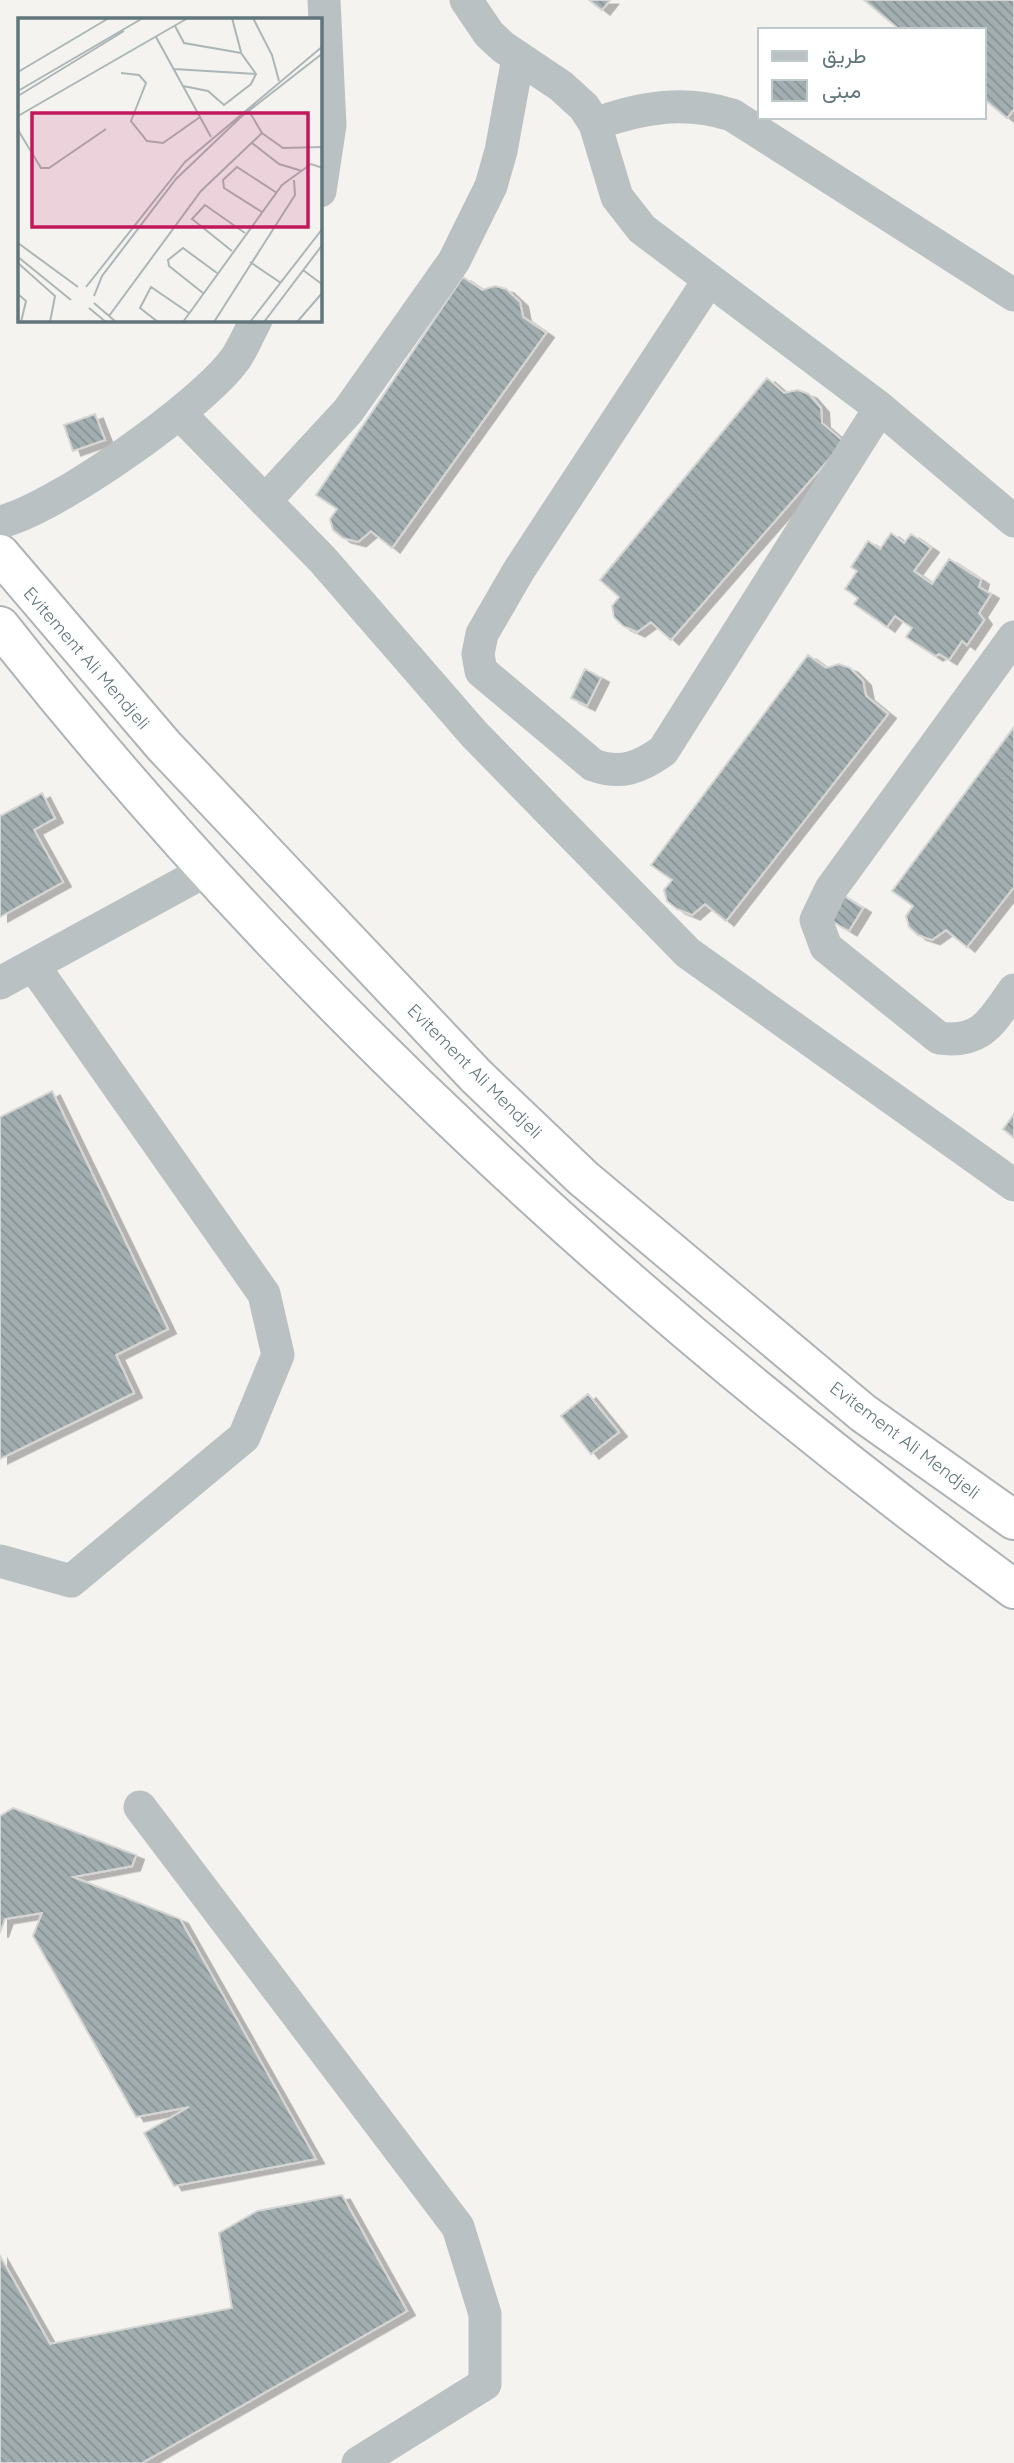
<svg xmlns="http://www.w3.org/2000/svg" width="1014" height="2463" viewBox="0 0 1014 2463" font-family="Quicksand,Vazirmatn,sans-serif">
  <defs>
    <pattern id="building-back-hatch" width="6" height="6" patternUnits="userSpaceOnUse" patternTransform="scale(1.75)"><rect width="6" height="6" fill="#a2aeb0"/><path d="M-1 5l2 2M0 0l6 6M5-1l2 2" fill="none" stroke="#879294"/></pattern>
    <filter id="shadow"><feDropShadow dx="8" dy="4.5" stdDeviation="0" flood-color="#0004"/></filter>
  </defs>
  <rect width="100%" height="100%" fill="#f4f3f0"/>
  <path fill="url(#building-back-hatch)" stroke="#d5d5d3" stroke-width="2" filter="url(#shadow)" d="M589 0H610L602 10Z
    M864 0H1014V109L1007 118 984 99V30H900Z
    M463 277 482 290 495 286 506 289 520 302 523 317 546 333 392 548 371 531 358 542 343 538 333 530 330 519 337 509 316 495Z
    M767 378 784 393 798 390 809 394 821 408 822 423 844 442 671 640 651 622 637 632 623 626 614 617 612 606 619 597 600 580Z
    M95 414 105 440 73 451 64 425Z
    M891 533 904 543 911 534 931 548 914 571 932 584 949 559 981 580 979 587 991 594 979 613 984 620 967 645 962 641 949 660 939 654 935 656 906 637 912 628 895 616 887 627 854 604 858 598 845 589 857 571 851 567 868 541 880 549Z
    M808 655 826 668 839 664 850 668 863 681 866 696 888 714 726 921 705 904 692 915 677 909 667 901 664 890 672 880 651 865Z
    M585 669 601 678 587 706 571 698Z
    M1014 727V887L967 947 946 930 932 940 918 935 909 927 906 916 913 906 892 891Z
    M42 793 55 818 34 830 63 882 0 917V816Z
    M837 892 863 908 849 931 823 916Z
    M52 1091 168 1329 116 1355 134 1393 0 1459V1117Z
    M1014 1114V1138L1003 1129Z
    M588 1394 619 1432 591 1454 561 1416Z
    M13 1808 136 1855 132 1866 73 1877 180 1919 316 2159 174 2186 144 2133 189 2107 136 2117 33 1936 42 1913 5 1919 0 1933V1816Z
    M342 2195 407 2311 142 2463H0V2256L50 2344 232 2308 219 2233 257 2211Z"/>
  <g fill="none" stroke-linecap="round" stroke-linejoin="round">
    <defs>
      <path id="highway" d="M0 554 164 746 476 1076 583 1178 863 1413 1014 1520
        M0 626C288 991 641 1315 1014 1589"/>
    </defs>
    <use href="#highway" stroke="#aeb4b5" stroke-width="42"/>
    <path stroke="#bac1c2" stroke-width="33" d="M466 0 489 34 503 47 561 86 584 107 595 124 617 197 642 229 880 408 1014 521
      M595 124C642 107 684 100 732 115L1014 295
      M320 191 330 125 324 0
      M709 280 519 570 482 634 478 654 481 671 593 765C621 775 639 768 663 751L880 408
      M179 413 322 559 474 734 688 953 1014 1185
      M265 501 348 411 454 261 491 186 501 151 518 58
      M0 522C54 510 204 404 236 358 244 346 249 333 256 320
      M1014 637 831 889 816 920 826 947 939 1038C982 1044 992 1021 1014 990
      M0 983 209 869
      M0 1561 71 1581 244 1437 278 1355 264 1294 33 965
      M140 1807 458 2227 485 2314V2384L358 2463"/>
    <use href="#highway" stroke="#fff" stroke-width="38"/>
  </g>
  <g text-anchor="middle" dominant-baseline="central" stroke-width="7" stroke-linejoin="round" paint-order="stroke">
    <g font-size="18" fill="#60767a" stroke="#fff">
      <text transform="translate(87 658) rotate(49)">Evitement Ali Mendjeli</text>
      <text transform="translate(475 1071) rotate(45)">Evitement Ali Mendjeli</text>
      <text transform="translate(905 1440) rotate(37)">Evitement Ali Mendjeli</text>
    </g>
  </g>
  <g transform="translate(18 18)">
    <rect width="304" height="304" fill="#f4f3f0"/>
    <path fill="none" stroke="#acb6b6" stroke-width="2" d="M214 0 223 34M235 0 254 37 261 63M157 8 166 25 223 35 238 56 233 66 206 87 190 73 165 68M138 19 193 119M156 51 238 56M0 54 91 0M103 55 121 57 128 65 113 103 129 123 145 125 182 99M0 73 125 0M0 78 106 13M231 93 244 115 265 130 305 129M0 98 170 0M0 112 23 150H31L88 111M234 125 261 146 284 153M244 194 206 170 205 162 219 149 259 175M0 225 60 269M214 233 174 201 187 187 227 215M0 239 53 282M232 244 263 265M0 245 37 278 32 304M285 252 305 267M68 269 167 144 305 28M185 275 151 248 150 242 165 230 199 255M0 276 8 283 3 304M76 278 84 258 158 161 224 98 305 35M76 285 98 304M71 290 88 304M91 298 183 173 244 115M140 304 122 290 133 269 171 295M165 304 264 167 293 146 305 150M196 304 277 177 276 162M232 304 305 210M246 304 305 226M279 304 305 274"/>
    <path fill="#c2185b" fill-opacity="0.15" stroke="#c2185b" stroke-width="3.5" d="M14 95H290V209H14Z"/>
    <rect width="304" height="304" fill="none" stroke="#60767a" stroke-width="3.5"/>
  </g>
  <rect x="758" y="28" width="228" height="91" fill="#ffffff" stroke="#bfc8ca" stroke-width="2"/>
  <rect x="772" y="51" width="35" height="10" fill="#bac1c2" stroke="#bfc8ca" stroke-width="2"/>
  <text x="822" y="63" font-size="21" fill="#60767a">طريق</text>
  <rect x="772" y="80" width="35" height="21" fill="url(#building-back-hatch)" stroke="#bfc8ca" stroke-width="2"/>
  <text x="822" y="98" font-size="21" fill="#60767a">مبنى</text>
</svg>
